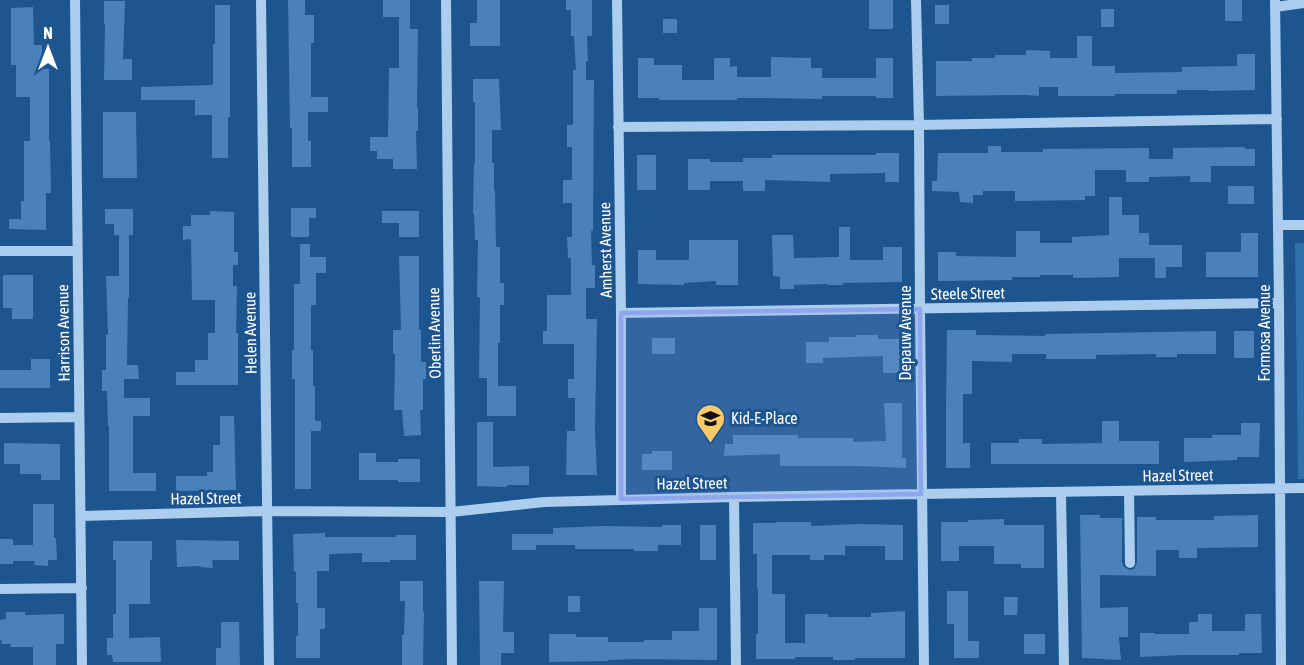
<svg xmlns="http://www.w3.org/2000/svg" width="1304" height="665" viewBox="0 0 1304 665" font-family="'Asap Condensed',sans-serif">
  <rect width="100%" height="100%" fill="#1d558f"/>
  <path fill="#3070ac" d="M1295 243H1304V479H1298Z"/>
  <path fill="#4a81b8" d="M288 0H305V15H314V43H311V97H328V112H308V141H311V167H292V128H290Z
    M383 0H410V29H418L417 108H418V131H416L417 169H393V159H377V151H370V137H388L389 68H399V17H383Z
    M477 0H500V46H470V23H477Z
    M566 0H592V36H587L588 61H586V80H594L593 231H591L592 265H595V288H586V319H597L595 431 597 475H566L567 431H575V398H568V379H574V344H543V331H547V295H571V258H568L567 237H572V203H563V180H572V147H567V125H573V70H576L574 36H571V10H566Z
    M869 0H893V29H869Z
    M1225 0H1242V21H1225Z
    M104 1H125L123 59H132V80H104L105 24H104Z
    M215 5H230V117H228V158H212V115H195V100H141V87L213 85V44H215Z
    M935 5H949V24H935Z
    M33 7 34 45H42V69H49V141H50L51 193H46V230L9 229V219H21V201H24V141H30V97H16V65H11V8Z
    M1101 9H1114V27H1101Z
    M663 19H677V33H663Z
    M1077 36H1092V66H1115V73L1182 72V67L1237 66V54H1255V90L1209 91V90H1177V94H1115V96H1058V87H1039V96L1025 95 936 96V61H972V58H995V55H1026V50L1050 51V58H1077Z
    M771 57 811 58V68H822V78H876V58H893V98H876V96H822V99L765 98H737V100H659V98H638V58H654V65H682V80H714V58H730V67L737 66V77H771Z
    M473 79H499L501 130H492V163H494V191H495L496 247H500V283H504V305H500V343H498V386H516V416H487V378H479L480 297H477L478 240H475L474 213H473L474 163H475V102H473Z
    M103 112H136L137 178H103Z
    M988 146H1001V152H1043V149L1149 148V159H1173V148L1245 147V149H1255V166H1211V182H1190V176L1149 177V182H1126V170H1095V196H1085V200L1015 201V191H983V195H973V203L960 202 959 192 932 191V181H937L938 153H988Z
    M876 153H899V182H885V173L830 174V182L765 180V191H743V181H710V190H688V159H710V162H743V158H772V155H876Z
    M637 155H656V190H637Z
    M1228 186H1254V204H1228Z
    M1109 197H1122V215H1139V233H1149V245H1182V267H1166V278H1155V258H1119V277L1073 278V275H1040V277H1012V280L938 281V252H956V256L1016 257V231H1040V243H1072V237L1109 235Z
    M291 208H316V218H309V237H291Z
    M105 209H133V235H129V298H128L127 365H138L139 379H124V398H150V416H133V473H156V491H109V426H108L107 391H102V370H106V335H108L106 276H119V235H114V224H105Z
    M210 211 234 212V252H238V265H233V286H237L236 333H238V385H176V372H195V360H208V333H215V300H192L191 239 183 240V226H191V215H210Z
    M382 211H419V237H399V223H382Z
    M839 227H850V260H883V247H902V282L843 283V285H827V284L794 285V289H780V277L773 276 772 235H793L794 258 839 257Z
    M1241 233H1258V277H1206V252H1241Z
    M689 240H738V285H716V281L684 283V285L638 284V250H656V260H689Z
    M300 244H310V257H326V273H316V305H311V350H313V386H315V421H321V431H311V489H295V379H292V350H294V284H300Z
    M399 256H419V330H421V362H426V379H423V410H420L421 435 404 436 402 410H394L395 354H393V330H401Z
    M3 275H33V319H12V308H3Z
    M947 330H976V335L1045 336V334L1216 331V354H1177V357H1156V354L1096 355V359H1046V354H1012V362L972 361V394H963V443H970V468H946V407Z
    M1234 331H1254V358H1234Z
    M856 335H878V339H903V373H883V356L823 358V363H806V342H829V337H856Z
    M652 338H675V354H652Z
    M31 359H50V388H0V370H31Z
    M884 403H902V458H906V468L859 466H780V454L724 456 725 444H733V435H798V438H853V442L886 441Z
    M220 416H234L236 490 176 491V476H207V472H213V445H220Z
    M1102 421H1119V441H1159V464H991V443H1019V439H1042V444L1102 443Z
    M477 422H493V467L529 466V485H507V487L477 486Z
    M1241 423H1260L1259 457H1237V460L1184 462V438H1212V435H1241Z
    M4 443 60 444V480H41V474H20V464H4Z
    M652 451H672V470H642V454H652Z
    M359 453H376V462H398V459H420V482H398V480H359Z
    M33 504H54V538H56L57 560H48V566L34 565 35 561H13V564H0V539H13V545H33Z
    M1080 515H1100V518H1122V563L1124 567 1130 570 1134 569 1137 563V517H1156V520H1214V516L1258 515V547L1197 548V558H1179V550H1156V576L1100 575V608L1128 607V637H1119L1121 660 1082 658Z
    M1004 519V525H1044V568H1021V564H994V546H959V561H941V522H968V520Z
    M776 522H811V526L858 524 903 525V560H885V546H845V555H824V560H810V555H772V594H785V643H805V614H828V617H871V613L905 611V658H855V660H833V657H795V659H756V634H758V589H757V554H753V523H776Z
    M662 525H681V545H658V551H634V549H575V545H536V550H512V534H553V528L604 526 662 527Z
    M700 525H716V560H700Z
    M325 533V537H396V535H416V560H390V562H362V553L329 554V571H317V608H325V629H320V658H296V636H298V603H296V571L294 572 293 534Z
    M176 540 239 541V560H212L213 568 200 567V566L177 567Z
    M113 541H152V560H150V604H129V638L160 637 161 662H113L112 655H107V638H113V614H116V560H113Z
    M400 581H423V612H424L423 665H402V635H404L405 601H400Z
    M479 581H504L503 632H514V653H501V665H480Z
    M947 591H968V641H979V658H954V624H947Z
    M568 596H580V612H568Z
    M1004 597H1018L1017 615H1004Z
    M699 608H717V660L637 659 608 660V661L549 662V634H576V637H608V642H644V640H672V631H699Z
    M6 612H25V615L64 614V644H56V665H33V647H10L11 644H2L1 640H0V620L6 619Z
    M1198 614H1212V631H1245V614H1261L1262 653H1239V655H1184L1140 657V633H1155V634H1189V622H1198Z
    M221 622H239L240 665H216V648H221Z
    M1024 634H1045V654H1024Z"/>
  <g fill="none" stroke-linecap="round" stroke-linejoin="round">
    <path stroke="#accded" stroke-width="10" d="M75 0 82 665
      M261 0 269 665
      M446 0 452 665
      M617 0 621 313V499
      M916 0 919 125 920 309 924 665
      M1275 0 1279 303 1281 665
      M1275 7 1304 3
      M618 127 919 125 1277 119
      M1278 225H1304
      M0 251H77
      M621 313 1279 303
      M0 418 79 417
      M1129 491 1130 563
      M1061 493 1064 665
      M734 497 736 665
      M81 516 268 511 451 512 544 502 734 497 1304 488
      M0 589 82 588"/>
  </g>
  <path fill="#8ea6ec" fill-opacity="0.2" stroke="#8ea6ec" stroke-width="4.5" stroke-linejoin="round" d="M920 309 921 494 621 499V313Z"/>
  <defs>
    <symbol id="school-pin" viewBox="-11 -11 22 30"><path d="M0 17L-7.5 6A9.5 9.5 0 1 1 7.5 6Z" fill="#fdca6a" stroke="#1d558f"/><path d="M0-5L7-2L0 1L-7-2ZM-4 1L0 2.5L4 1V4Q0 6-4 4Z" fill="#111"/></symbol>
  </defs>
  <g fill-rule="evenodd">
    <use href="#school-pin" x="694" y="402" width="33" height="45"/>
  </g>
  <g text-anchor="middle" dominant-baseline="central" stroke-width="6" stroke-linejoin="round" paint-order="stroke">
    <g font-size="16" fill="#fff" stroke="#1d558f">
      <text transform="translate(605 250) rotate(-91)">Amherst Avenue</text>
      <text transform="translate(968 293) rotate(-1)">Steele Street</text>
      <text transform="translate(63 333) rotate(-91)">Harrison Avenue</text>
      <text transform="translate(250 333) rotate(-91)">Helen Avenue</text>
      <text transform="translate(434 333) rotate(-91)">Oberlin Avenue</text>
      <text transform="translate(905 333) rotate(-90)">Depauw Avenue</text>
      <text transform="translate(1264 333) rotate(-90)">Formosa Avenue</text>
      <text transform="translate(1178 475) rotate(-1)">Hazel Street</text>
      <text transform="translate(692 483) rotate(-1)">Hazel Street</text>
      <text transform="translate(206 498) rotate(-1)">Hazel Street</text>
    </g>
    <g font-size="16" fill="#fff" stroke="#1d558f" text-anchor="start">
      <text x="731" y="418">Kid-E-Place</text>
    </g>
  </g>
  <g transform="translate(48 48)" stroke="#1d558f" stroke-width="4.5" paint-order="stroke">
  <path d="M0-4.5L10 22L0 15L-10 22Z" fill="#ffffff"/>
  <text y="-9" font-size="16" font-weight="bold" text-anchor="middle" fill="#ffffff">N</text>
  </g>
</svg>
